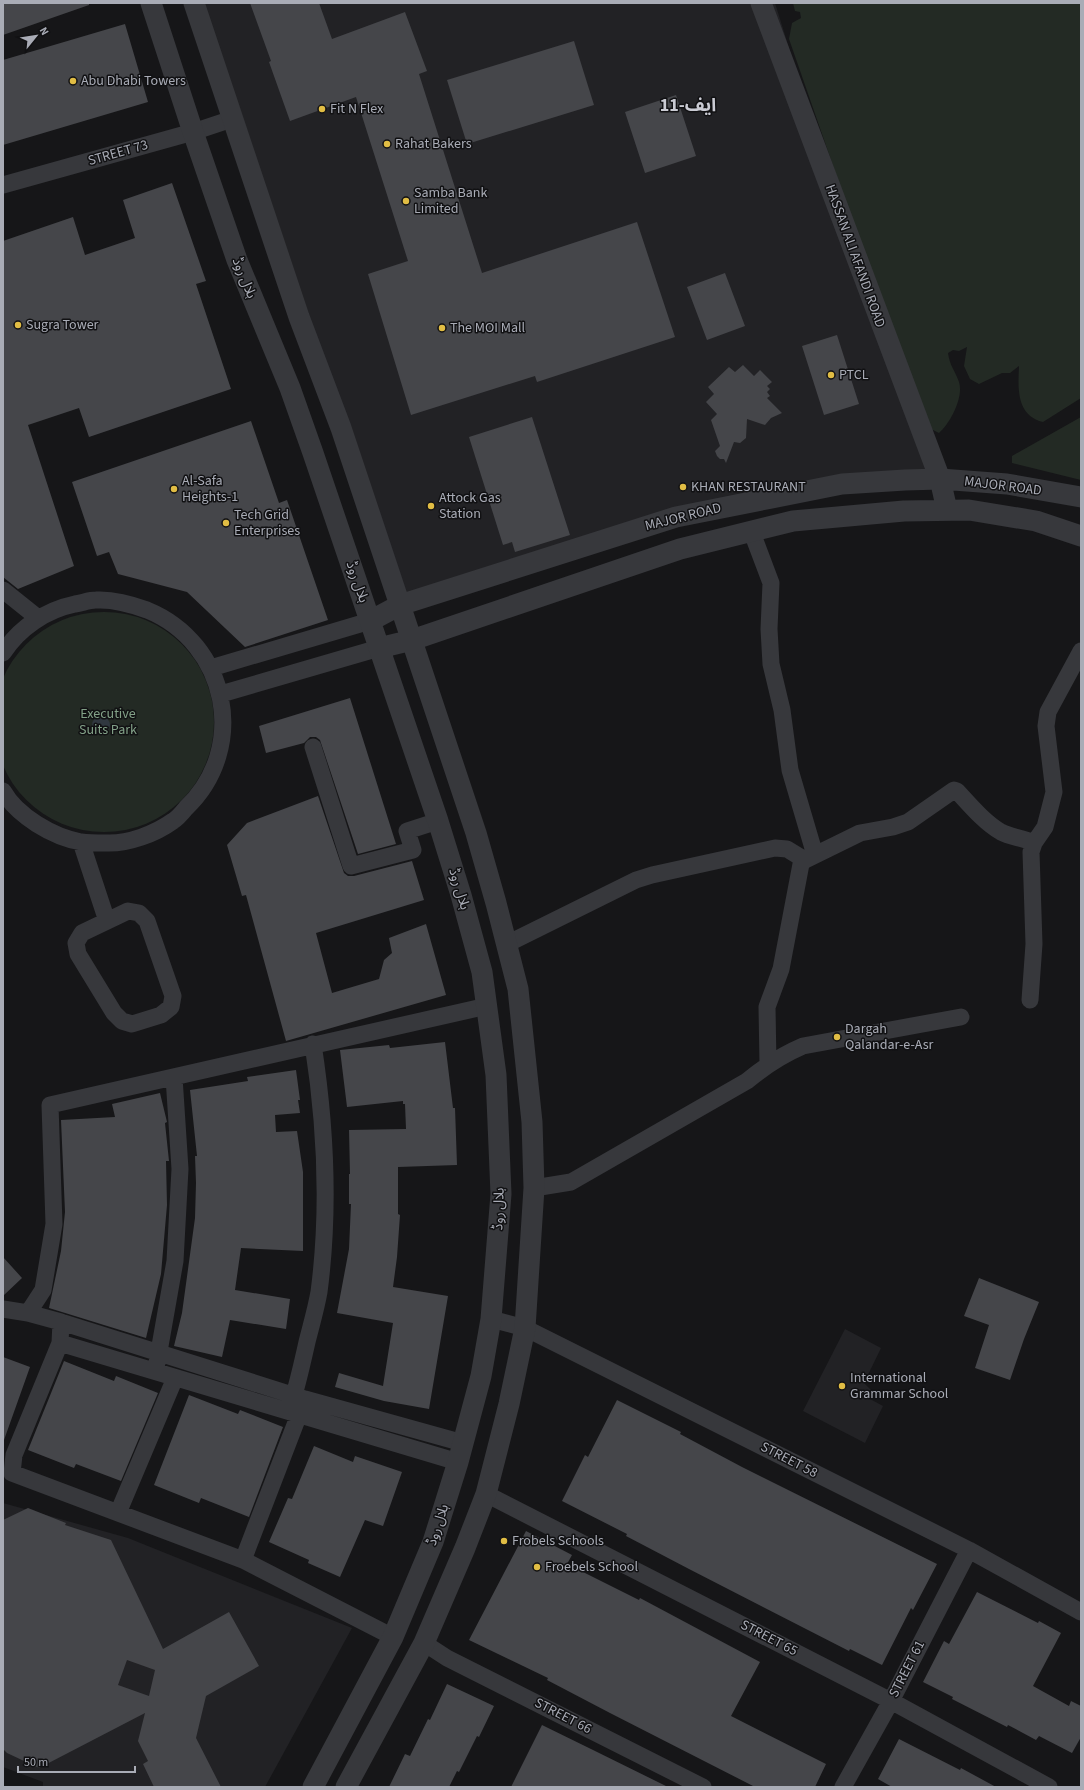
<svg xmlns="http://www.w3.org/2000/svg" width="1084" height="1790" viewBox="0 0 1084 1790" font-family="'Source Sans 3','Noto Sans Arabic',sans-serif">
  <rect width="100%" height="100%" fill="#161618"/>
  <path fill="#222225" d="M195 3H775L845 228 938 475 745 503 400 605Z
    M845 1329 881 1348 864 1383 871 1390 870 1399 883 1406 865 1443 803 1411Z
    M3 1503 128 1538 352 1628 265 1787H43V1782L3 1767Z"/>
  <path fill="#232a24" d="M793 3H815L816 4V3H911L915 4V3H1081V398L1043 422C1016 415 1018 388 1019 366L1010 373H1002L979 384 970 379 964 366 967 347 959 351 953 350 948 353C950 367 955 370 959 382 964 397 950 424 939 433L931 429 917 407 789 39 792 23 801 18 800 12 795 11Z
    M1081 417V480L1012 463V456Z
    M-6 722a110 110 0 1 1 220 0a110 110 0 1 1-220 0Z"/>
  <path fill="#30373f" d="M92 725a9 9 0 1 1 18 0a9 9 0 1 1-18 0Z"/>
  <path fill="#45464a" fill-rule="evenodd" d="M3 3H89V5L3 35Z
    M250 3H319L332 39 405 12 427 71 419 74 482 273 637 222 675 337 537 382 535 376 411 415 368 274 408 261 356 97 290 121 269 62 271 61Z
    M125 24 148 102 3 145V60Z
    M574 41 594 105 467 144 447 80Z
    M676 95 696 156 645 173 625 112Z
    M172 183 206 281 196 284 231 389 89 437 79 408 28 425 74 566 18 589 3 577V241L73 217 85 255 135 238 123 200Z
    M725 273 745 326 707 340 687 287Z
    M837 335 859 404 824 415 802 346Z
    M743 365 754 376 760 370 772 382 767 386 770 389 767 392 770 396 767 398 782 413 771 418 765 425 747 419 746 438 740 443 734 442 726 463 724 459H720L717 456 715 451 720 446 711 420 717 414 706 402 714 394 708 387 729 367 735 372Z
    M532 417 570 535 515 552 512 542 503 545 469 437Z
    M251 421 279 503 287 500 328 620 245 647 187 592 118 574 109 552 97 556 72 482Z
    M350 698 396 844 358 854 320 740 316 737H310L304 743 266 753 259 726Z
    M318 796 344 873 348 876H354L412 861 424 900 316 933 332 993 379 979 384 960 392 953 389 938 426 924 446 995 286 1041 246 895 242 896 227 845 247 823Z
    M445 1042 453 1108H455L457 1165 398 1167V1214L400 1215 397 1257 393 1287 448 1296 429 1409 384 1401 335 1387 339 1373 383 1386 393 1323 337 1313 349 1249 351 1204H349V1174H350L349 1130 406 1129 405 1104H403V1101L347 1107 340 1050 389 1045 390 1048Z
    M296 1070 300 1100H298L300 1113 275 1115 276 1132 297 1131 303 1172V1251L241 1248 235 1290 290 1299 286 1329 230 1320 222 1357 174 1346 182 1313 195 1218 196 1183 195 1156H197L190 1090 248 1081 247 1077Z
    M160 1093 167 1122 165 1123 169 1161H166L167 1205 161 1274 146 1338 49 1308 61 1251 65 1212 61 1120 115 1117 112 1104Z
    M3 1257 22 1278 3 1296Z
    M979 1278 1039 1302 1024 1339 1010 1380 975 1368 989 1325 964 1316Z
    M3 1357 30 1367 4 1440H3Z
    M64 1361 114 1381 116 1376 158 1393 121 1481 76 1464 74 1468 28 1450Z
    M189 1395 238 1414 240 1410 283 1427 249 1517 201 1498 199 1503 154 1485Z
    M617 1400 681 1432 680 1434 742 1467 937 1564 913 1610 911 1608 882 1665 850 1649 849 1651 689 1569 626 1536 627 1534 562 1501 585 1455 588 1457Z
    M314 1446 353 1462 355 1456 402 1472 383 1526 365 1520 340 1577 308 1563 309 1560 269 1542 288 1498 292 1499Z
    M28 1508 66 1523 65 1525 111 1540 163 1649 229 1612 259 1666 206 1696 196 1738 221 1787H154L143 1764 148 1761 138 1741 145 1713 39 1768 7 1753 3 1749V1520ZM127 1660 155 1670 149 1696 118 1685Z
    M526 1531 572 1555 567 1564 639 1600 640 1598 760 1662 731 1716 826 1764 815 1787H755L610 1713 547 1680 548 1678 469 1640Z
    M977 1592 1038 1623 1039 1621 1061 1633 1033 1686 1069 1706 1071 1701 1081 1706V1737L1072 1753 1039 1736 1036 1740 1008 1725 1007 1727 952 1699 953 1697 923 1682 944 1641 949 1644Z
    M447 1684 494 1706 479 1737 477 1736 459 1772 457 1771 449 1787H389L405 1754 410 1756 428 1719 430 1720Z
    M542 1725 591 1749 668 1787H511Z
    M899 1739 960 1770 961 1768 996 1787H892L878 1779Z"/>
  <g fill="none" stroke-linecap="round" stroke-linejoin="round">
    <path stroke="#37383c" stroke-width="17" d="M3 185 193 132 232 119
      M751 530 771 583 769 629 771 664 782 710 790 770 815 855
      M3 590 38 618
      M3 653C19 628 46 610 75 604 82 603 89 600 96 600 113 599 131 604 147 610 228 643 249 748 186 808 182 813 178 818 173 821 155 834 128 844 106 843 98 843 89 843 81 842 53 837 17 816 3 791
      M211 668 370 621
      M221 694 379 648
      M313 747 351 866 413 850 407 831 438 821
      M81 842 107 921
      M128 911 139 913 147 921 173 996 171 1007 161 1015 132 1024 122 1021 114 1013 78 954 76 943 82 933Z
      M507 944 636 880 652 875 775 848 787 849 805 860
      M1030 1000 1034 944 1031 852 1034 843 1045 827 1054 792 1046 726 1048 712 1081 651
      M768 1064 767 1007 781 969 801 864 805 860 860 833 893 827 908 822 954 790 957 791C970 805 984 822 1001 832 1010 837 1023 838 1034 843
      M534 1188 571 1182 747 1081C765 1066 782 1055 803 1046L961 1017
      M3 1309 28 1313 61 1322 305 1399 463 1443
      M28 1313 43 1290 54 1224 50 1105 487 1006
      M491 1319 525 1328 969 1550 1081 1612
      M61 1322 60 1343 14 1455 12 1473 243 1560 393 1637
      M60 1343 458 1462
      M157 1363 175 1261 180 1169 174 1077
      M294 1395C299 1378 303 1360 307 1342 311 1326 316 1309 319 1292 330 1208 326 1128 313 1044
      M486 1494 891 1701 1049 1787
      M118 1513 175 1378
      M243 1560 303 1404
      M424 1643 447 1658 703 1787
      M843 1787 891 1701 969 1550"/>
    <path stroke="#37383c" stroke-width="21" d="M151 3 193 132 237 260 290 388 313 453 438 821 461 895 482 972 496 1075 501 1194 491 1319 481 1376 458 1462 433 1542 393 1637 313 1787
      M194 3 299 317 341 428 476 833 496 903 518 989 532 1122 534 1188 525 1328 509 1404 486 1494 465 1548 424 1643 346 1787
      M761 3 940 479 947 510
      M370 621 400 605 676 517 842 484 905 480 940 479 1007 484 1081 497
      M379 648 412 640 680 549 793 521 904 511 969 510 1036 521 1081 536"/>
  </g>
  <g fill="#e1bd44" stroke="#111113" stroke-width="1.5">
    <circle cx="73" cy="81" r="4"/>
    <circle cx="322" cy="109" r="4"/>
    <circle cx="387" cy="144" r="4"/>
    <circle cx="406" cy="201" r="4"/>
    <circle cx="18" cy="325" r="4"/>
    <circle cx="442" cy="328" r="4"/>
    <circle cx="831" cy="375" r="4"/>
    <circle cx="683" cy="487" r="4"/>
    <circle cx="174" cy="489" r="4"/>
    <circle cx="431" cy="506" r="4"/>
    <circle cx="226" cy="523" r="4"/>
    <circle cx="837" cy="1037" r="4"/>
    <circle cx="842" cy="1386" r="4"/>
    <circle cx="504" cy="1541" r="4"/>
    <circle cx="537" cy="1567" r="4"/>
  </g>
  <g text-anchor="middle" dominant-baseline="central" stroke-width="3" stroke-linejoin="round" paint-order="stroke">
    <g font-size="14" fill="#a9acb6" stroke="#111113" text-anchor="start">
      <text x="81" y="81">Abu Dhabi Towers</text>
      <text x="330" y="109">Fit N Flex</text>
      <text x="395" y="144">Rahat Bakers</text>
      <text x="414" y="193">Samba Bank<tspan x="414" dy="16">Limited</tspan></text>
      <text x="26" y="325">Sugra Tower</text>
      <text x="450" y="328">The MOI Mall</text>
      <text x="839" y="375">PTCL</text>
      <text x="182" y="481">Al-Safa<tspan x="182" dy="16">Heights-1</tspan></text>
      <text x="691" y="487">KHAN RESTAURANT</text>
      <text x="439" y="498">Attock Gas<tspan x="439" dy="16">Station</tspan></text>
      <text x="234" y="515">Tech Grid<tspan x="234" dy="16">Enterprises</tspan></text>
      <text x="845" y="1029">Dargah<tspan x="845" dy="16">Qalandar-e-Asr</tspan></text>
      <text x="850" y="1378">International<tspan x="850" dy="16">Grammar School</tspan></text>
      <text x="512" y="1541">Frobels Schools</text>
      <text x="545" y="1567">Froebels School</text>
    </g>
    <g font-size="14" fill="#a9acb6" stroke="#111113">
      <text transform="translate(118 153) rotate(-16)">STREET 73</text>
      <text transform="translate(855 256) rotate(70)">HASSAN ALI AFANDI ROAD</text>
      <text transform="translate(244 278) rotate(68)">ہلال روڈ</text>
      <text transform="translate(1003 486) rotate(7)">MAJOR ROAD</text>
      <text transform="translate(683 517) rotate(-14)">MAJOR ROAD</text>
      <text transform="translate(357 582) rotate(71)">ہلال روڈ</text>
      <text transform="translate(459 889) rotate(73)">ہلال روڈ</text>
      <text transform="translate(499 1209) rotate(-88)">ہلال روڈ</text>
      <text transform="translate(789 1460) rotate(27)">STREET 58</text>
      <text transform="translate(438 1525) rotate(-72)">ہلال روڈ</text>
      <text transform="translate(769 1638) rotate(27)">STREET 65</text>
      <text transform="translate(907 1669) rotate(-63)">STREET 61</text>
      <text transform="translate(563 1716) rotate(27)">STREET 66</text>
    </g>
    <g font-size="14" fill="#82a087" stroke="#111113">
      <text x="108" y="714">Executive<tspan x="108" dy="16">Suits Park</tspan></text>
    </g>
    <g font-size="18" font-weight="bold" fill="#cacbd3" stroke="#111113">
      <text x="688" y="105">ایف-11</text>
    </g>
  </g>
  <rect width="1084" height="1790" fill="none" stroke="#a9acb6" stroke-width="8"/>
  <g transform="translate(36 36) rotate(60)" stroke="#111113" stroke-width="3" paint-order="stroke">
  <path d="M0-3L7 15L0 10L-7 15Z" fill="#a9acb6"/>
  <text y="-6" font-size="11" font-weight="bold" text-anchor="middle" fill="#a9acb6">N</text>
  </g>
  <path d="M18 1766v6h117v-6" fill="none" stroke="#a9acb6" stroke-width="2"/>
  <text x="24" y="1766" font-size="12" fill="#a9acb6" stroke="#111113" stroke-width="3" paint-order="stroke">50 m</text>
</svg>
